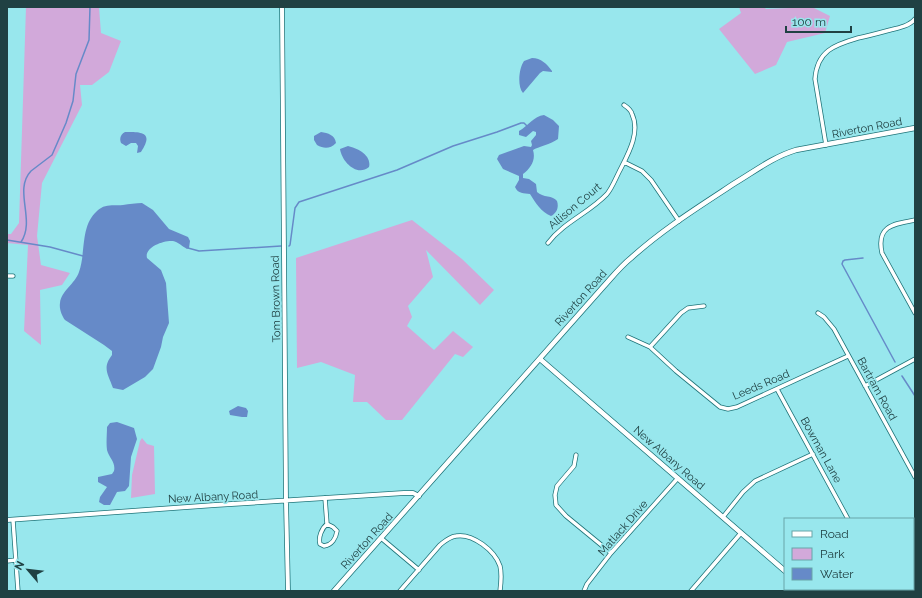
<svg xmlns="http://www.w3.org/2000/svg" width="922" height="598" viewBox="0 0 922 598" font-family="Raleway,sans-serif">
  <rect width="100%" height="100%" fill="#98e7ed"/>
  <path fill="#d2a9da" d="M26 7H99L101 33 121 41 109 72 92 85H80L82 105 42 183 37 236 41 265 70 273 62 285 40 290 41 345 24 331 28 245 7 243V234H11L19 223Z
    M739 7H764L766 9 812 7 830 16 825 33 787 42 776 65 755 74 719 29 741 13Z
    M412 220 462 259 494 290 480 305 426 250 433 277 408 306 412 317 407 326 434 350 453 331 473 347 463 357 455 354 402 420H386L367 402H353L355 375 321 362 297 368 296 258Z
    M142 438 147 444 154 446 155 494 131 498 132 475 140 441Z"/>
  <path fill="#668ac8" d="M532 58C541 58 547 64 552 71V72L543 71 540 73 523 93C517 86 519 68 524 61Z
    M544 115 553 120 559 126 558 139C551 144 538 147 533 150 536 160 531 168 523 174V178L529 179 536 184 537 192C543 198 553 195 557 201 559 207 557 213 551 216 541 212 535 202 530 194 524 193 518 194 515 187L519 180V176L503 169 497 159 499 155 524 146 531 147 532 145 531 141 536 135V132L533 131 526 137 519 135V131C528 126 534 116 544 115Z
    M125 132C142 132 154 132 141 152L137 153 138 146 136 143H131L126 146 121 143C119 138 121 134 125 132Z
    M321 132C328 133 335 135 336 143 330 149 324 149 317 145L314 140V136Z
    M348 146C357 148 372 155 369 167 357 177 342 162 340 149Z
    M142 203 153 210 169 229 188 237 190 241 189 248 187 249C182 246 178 242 173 241 164 240 144 247 147 258L161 270 166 283 169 323 163 337 161 347 153 369 145 377 123 390 113 388C108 374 102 368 112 355V351L104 345 65 320C62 316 59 309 60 303 61 291 75 284 79 272 86 253 80 226 97 211 105 203 114 206 123 205 129 204 136 203 142 203Z
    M238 406 246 408 248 411 247 417H242L230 415 229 411Z
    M117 422 134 428 137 439 131 457 129 486 125 491 117 492 110 505H104L99 502 100 497 107 487 98 482V477L112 474 114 471C116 462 109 458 107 450 106 443 107 434 107 427L110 423Z"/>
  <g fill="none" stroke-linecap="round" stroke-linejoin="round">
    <path stroke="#668ac8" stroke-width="1.5" d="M7 240 50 247 83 256
      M21 242C36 220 13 190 31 171L52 155 66 123 73 101 76 74 89 40 90 7
      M289 246 290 245 295 208 299 202 397 170 453 146 497 132 521 123H524L528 127
      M188 248 199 251 281 246
      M863 258 845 260 843 261 842 264 895 362
      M902 376 915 396"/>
    <defs>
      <path id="minor" d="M826 145 815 79C817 51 834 45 858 38 868 36 879 33 890 30 899 28 909 26 915 19
        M624 162 642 171 651 180 679 221
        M915 220C893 224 876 226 882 253L915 313
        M548 243C564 222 589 213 607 194 612 188 615 180 619 172 627 156 641 133 632 114 631 110 627 107 624 105
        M7 276H13
        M818 313 824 317 834 329 915 477
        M628 337 650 347 676 371 720 407 728 409 737 407 848 356
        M650 347 681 313 688 308 704 306
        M865 386 915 359
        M777 389 848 519
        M576 455 574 466 557 486 555 495 556 505 566 516 611 553
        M325 498 327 524 333 527 337 531C336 538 332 545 324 546L320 544C318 537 322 528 327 524
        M723 517 743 492 755 481 813 454
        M13 520 18 591
        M913 537 915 536
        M381 538 419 570
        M7 561 16 560
        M400 591 440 545C445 541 449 537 456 536 473 533 495 551 500 566 502 574 501 583 500 591
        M584 591 587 584 611 553 678 478
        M691 591 741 533"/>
      <path id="tertiary" d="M282 7 286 501 288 591
        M7 520 215 505 404 493H413L419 496"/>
      <path id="secondary" d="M540 359 785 571
        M804 589 806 591
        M334 591 604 286C613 276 621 266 631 258 663 229 700 206 735 183 755 171 773 157 796 150L915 128"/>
    </defs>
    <use href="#minor" stroke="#1f7479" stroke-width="5"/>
    <use href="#tertiary" stroke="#1f7479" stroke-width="5.5"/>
    <use href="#secondary" stroke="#1f7479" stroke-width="6"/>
    <use href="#minor" stroke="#fff" stroke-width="3.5"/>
    <use href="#tertiary" stroke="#fff" stroke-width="4"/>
    <use href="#secondary" stroke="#fff" stroke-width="4.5"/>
  </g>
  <g text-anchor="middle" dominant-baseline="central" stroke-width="3.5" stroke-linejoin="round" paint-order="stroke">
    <g font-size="11" fill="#204143" stroke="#98e7ed">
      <text transform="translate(867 128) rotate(-11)">Riverton Road</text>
      <text transform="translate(575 206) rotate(-40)">Allison Court</text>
      <text transform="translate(581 298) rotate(-48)">Riverton Road</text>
      <text transform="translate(276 299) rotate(-91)">Tom Brown Road</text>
      <text transform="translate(761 385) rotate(-23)">Leeds Road</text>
      <text transform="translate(877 389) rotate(61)">Bartram Road</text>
      <text transform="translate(821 450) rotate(61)">Bowman Lane</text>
      <text transform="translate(669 458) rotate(41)">New Albany Road</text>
      <text transform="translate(213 497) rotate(-3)">New Albany Road</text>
      <text transform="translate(623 528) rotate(-49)">Matlack Drive</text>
      <text transform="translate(367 541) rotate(-48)">Riverton Road</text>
    </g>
  </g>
  <rect width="922" height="598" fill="none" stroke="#204143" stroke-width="16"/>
  <rect x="784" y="518" width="130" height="72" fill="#98e7ed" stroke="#68a5a9"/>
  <rect x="792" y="531" width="20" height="6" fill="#ffffff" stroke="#68a5a9"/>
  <text x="820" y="538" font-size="12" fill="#204143">Road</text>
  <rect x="792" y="548" width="20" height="12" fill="#d2a9da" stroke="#68a5a9"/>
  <text x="820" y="558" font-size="12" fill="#204143">Park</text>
  <rect x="792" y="568" width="20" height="12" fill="#668ac8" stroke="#68a5a9"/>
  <text x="820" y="578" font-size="12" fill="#204143">Water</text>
  <g transform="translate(28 570) rotate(298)" stroke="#98e7ed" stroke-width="3" paint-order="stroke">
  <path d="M0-3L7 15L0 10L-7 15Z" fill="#204143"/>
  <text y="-6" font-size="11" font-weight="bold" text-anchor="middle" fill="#204143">N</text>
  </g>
  <path d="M786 26v6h65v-6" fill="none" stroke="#204143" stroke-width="2"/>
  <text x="792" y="26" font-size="12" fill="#204143" stroke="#98e7ed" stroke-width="3" paint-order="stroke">100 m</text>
</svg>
